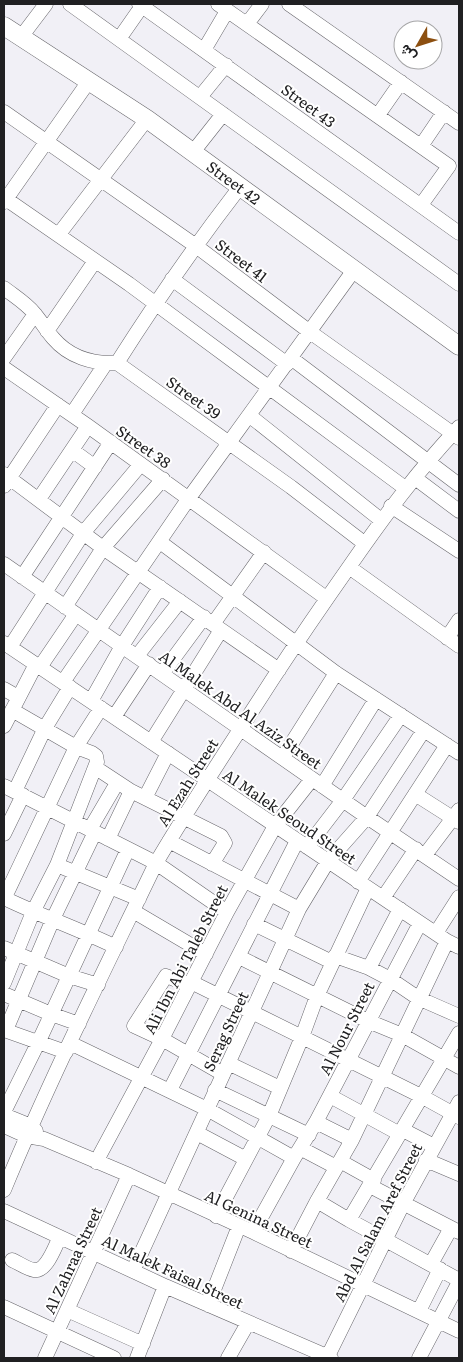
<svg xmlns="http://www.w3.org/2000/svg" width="463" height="1362" viewBox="0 0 463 1362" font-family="Literata,Vazirmatn,serif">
  <rect width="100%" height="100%" fill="#f1f0f6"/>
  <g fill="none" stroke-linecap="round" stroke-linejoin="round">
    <defs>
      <path id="minor" d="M70 4 459 284
        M139 4 459 233
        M218 4 449 166 421 205
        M289 4 459 123
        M247 24 262 4
        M21 37 46 4
        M119 39 142 6
        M204 50 227 11
        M200 97 226 65
        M4 112 196 246 310 332 459 438
        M378 115 401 82
        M421 146 444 112
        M193 152 223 114
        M6 199 129 284 405 488
        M4 202 89 81
        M59 234 147 119
        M172 279 287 364
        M4 288C14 296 26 303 34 313 41 321 46 330 53 338 69 357 93 364 117 363L291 487 364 543
        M47 331 95 261
        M4 358 35 314
        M291 358 459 485
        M117 363C155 303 196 244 240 187
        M4 368 88 426 326 598
        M72 414 106 363
        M250 416 381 520
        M72 450 95 467
        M4 474 103 548 279 670
        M415 478 459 511
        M4 486 58 405
        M39 499 88 426
        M391 506 459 551
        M160 542 336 673 459 753
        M4 564 367 817 459 879
        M349 567 459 646
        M22 577 111 442
        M65 607 103 548 163 479
        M213 624 264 552
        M447 638 459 620
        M4 643 447 941 459 947
        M10 647 84 532 141 464
        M137 656 180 601
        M40 667 76 614
        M162 674 204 617
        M63 682 189 498 354 270
        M4 689 18 697
        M91 701 122 646 160 587
        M114 717 149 664
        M4 726 36 664
        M151 742 221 630
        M283 757 336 673
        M96 768 131 791 221 836 225 843 212 864
        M4 786 156 863 227 912
        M322 786 376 699
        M15 791 45 728 70 687
        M415 794 459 822
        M145 798 168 753
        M90 829 117 783
        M4 834 23 795
        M108 839 131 791
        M169 841 299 909
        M307 847 343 800 401 715
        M425 855 459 810
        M57 865 139 899
        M358 882 447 745
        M4 898C41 916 79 929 116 947
        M383 898 416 849
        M4 899 76 747 101 708
        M133 911 206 954
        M254 924 332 962
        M436 933 459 897
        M4 948 69 976 98 985
        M335 956 369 968 390 979 418 998 459 1016
        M239 957 368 1021 402 1035 459 1067
        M369 968 400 909
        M191 982 421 1096 459 1117
        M4 983 33 912 57 865 97 762 96 756 92 753 76 747 12 710
        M190 985 166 976 134 1026 162 1039 223 1074
        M4 994 51 1014 79 1024
        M4 1030 66 1052
        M6 1030 53 919 95 832
        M70 1043 207 1109 294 1158
        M228 1063 280 1088
        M170 1090 297 841
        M215 1090 309 1135
        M330 1096 400 1134
        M4 1112 38 1043 128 849
        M4 1115 31 1126 36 1131
        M316 1122 352 1140
        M4 1126 26 1136 44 1139 129 1175 253 1232 459 1331
        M403 1130 434 1146
        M197 1133 246 1159
        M300 1148 336 1167
        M426 1160 459 1174
        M340 1161 374 1180
        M96 1162 162 1039 227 912 275 826 312 779
        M370 1186 459 1232
        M4 1190C50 1079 104 971 156 863 193 800 233 741 272 680 297 642 323 604 349 567 383 518 418 470 459 427
        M317 1201 349 1220 459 1280
        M4 1211 165 1286 331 1358
        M216 1216 269 1116 302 1037 317 996 368 888
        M349 1220 459 1033
        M253 1232 294 1158 316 1122 420 923
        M291 1251 317 1201 352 1140 447 941
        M12 1260C19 1263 27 1269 34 1270 47 1272 55 1246 60 1237
        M431 1264 451 1228
        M133 1271 299 909 328 861 367 817 424 730
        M208 1305 239 1226
        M4 1307 114 1358
        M67 1310 143 1344
        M419 1311 440 1269
        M45 1358 129 1175
        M137 1358 165 1286
        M228 1358 248 1323
        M327 1358 403 1204 459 1102
        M419 1358 459 1282"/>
      <path id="major" d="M4 26 147 119 459 346"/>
    </defs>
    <use href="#minor" stroke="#67666b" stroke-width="15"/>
    <use href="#major" stroke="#67666b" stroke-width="19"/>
    <use href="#minor" stroke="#fff" stroke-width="14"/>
    <use href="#major" stroke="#fff" stroke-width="18"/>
  </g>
  <g text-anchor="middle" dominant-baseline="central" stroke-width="4" stroke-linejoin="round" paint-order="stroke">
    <g font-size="15" fill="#202022" stroke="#fff">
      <text transform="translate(309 105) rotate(36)">Street 43</text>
      <text transform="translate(234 182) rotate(36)">Street 42</text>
      <text transform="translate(242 260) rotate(37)">Street 41</text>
      <text transform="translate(194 397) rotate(35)">Street 39</text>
      <text transform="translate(144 446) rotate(35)">Street 38</text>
      <text transform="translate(241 709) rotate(35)">Al Malek Abd Al Aziz Street</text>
      <text transform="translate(187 782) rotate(-58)">Al Ezah Street</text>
      <text transform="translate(290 816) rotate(34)">Al Malek Seoud Street</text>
      <text transform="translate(185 959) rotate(-63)">Ali Ibn Abi Taleb Street</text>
      <text transform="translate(346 1028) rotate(-63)">Al Nour Street</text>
      <text transform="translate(225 1031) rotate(-65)">Serag Street</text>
      <text transform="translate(259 1218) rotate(25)">Al Genina Street</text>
      <text transform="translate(377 1222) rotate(-63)">Abd Al Salam Aref Street</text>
      <text transform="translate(72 1260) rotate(-65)">Al Zahraa Street</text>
      <text transform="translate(173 1271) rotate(25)">Al Malek Faisal Street</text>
    </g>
  </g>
  <rect width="463" height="1362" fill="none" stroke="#202022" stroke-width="10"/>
  <g transform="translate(418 45) rotate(231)"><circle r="24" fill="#ffffff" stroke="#a6a6a7"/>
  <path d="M0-4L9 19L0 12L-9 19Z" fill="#8c4f10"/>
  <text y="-8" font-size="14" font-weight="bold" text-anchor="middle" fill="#202022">ش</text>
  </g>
</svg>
